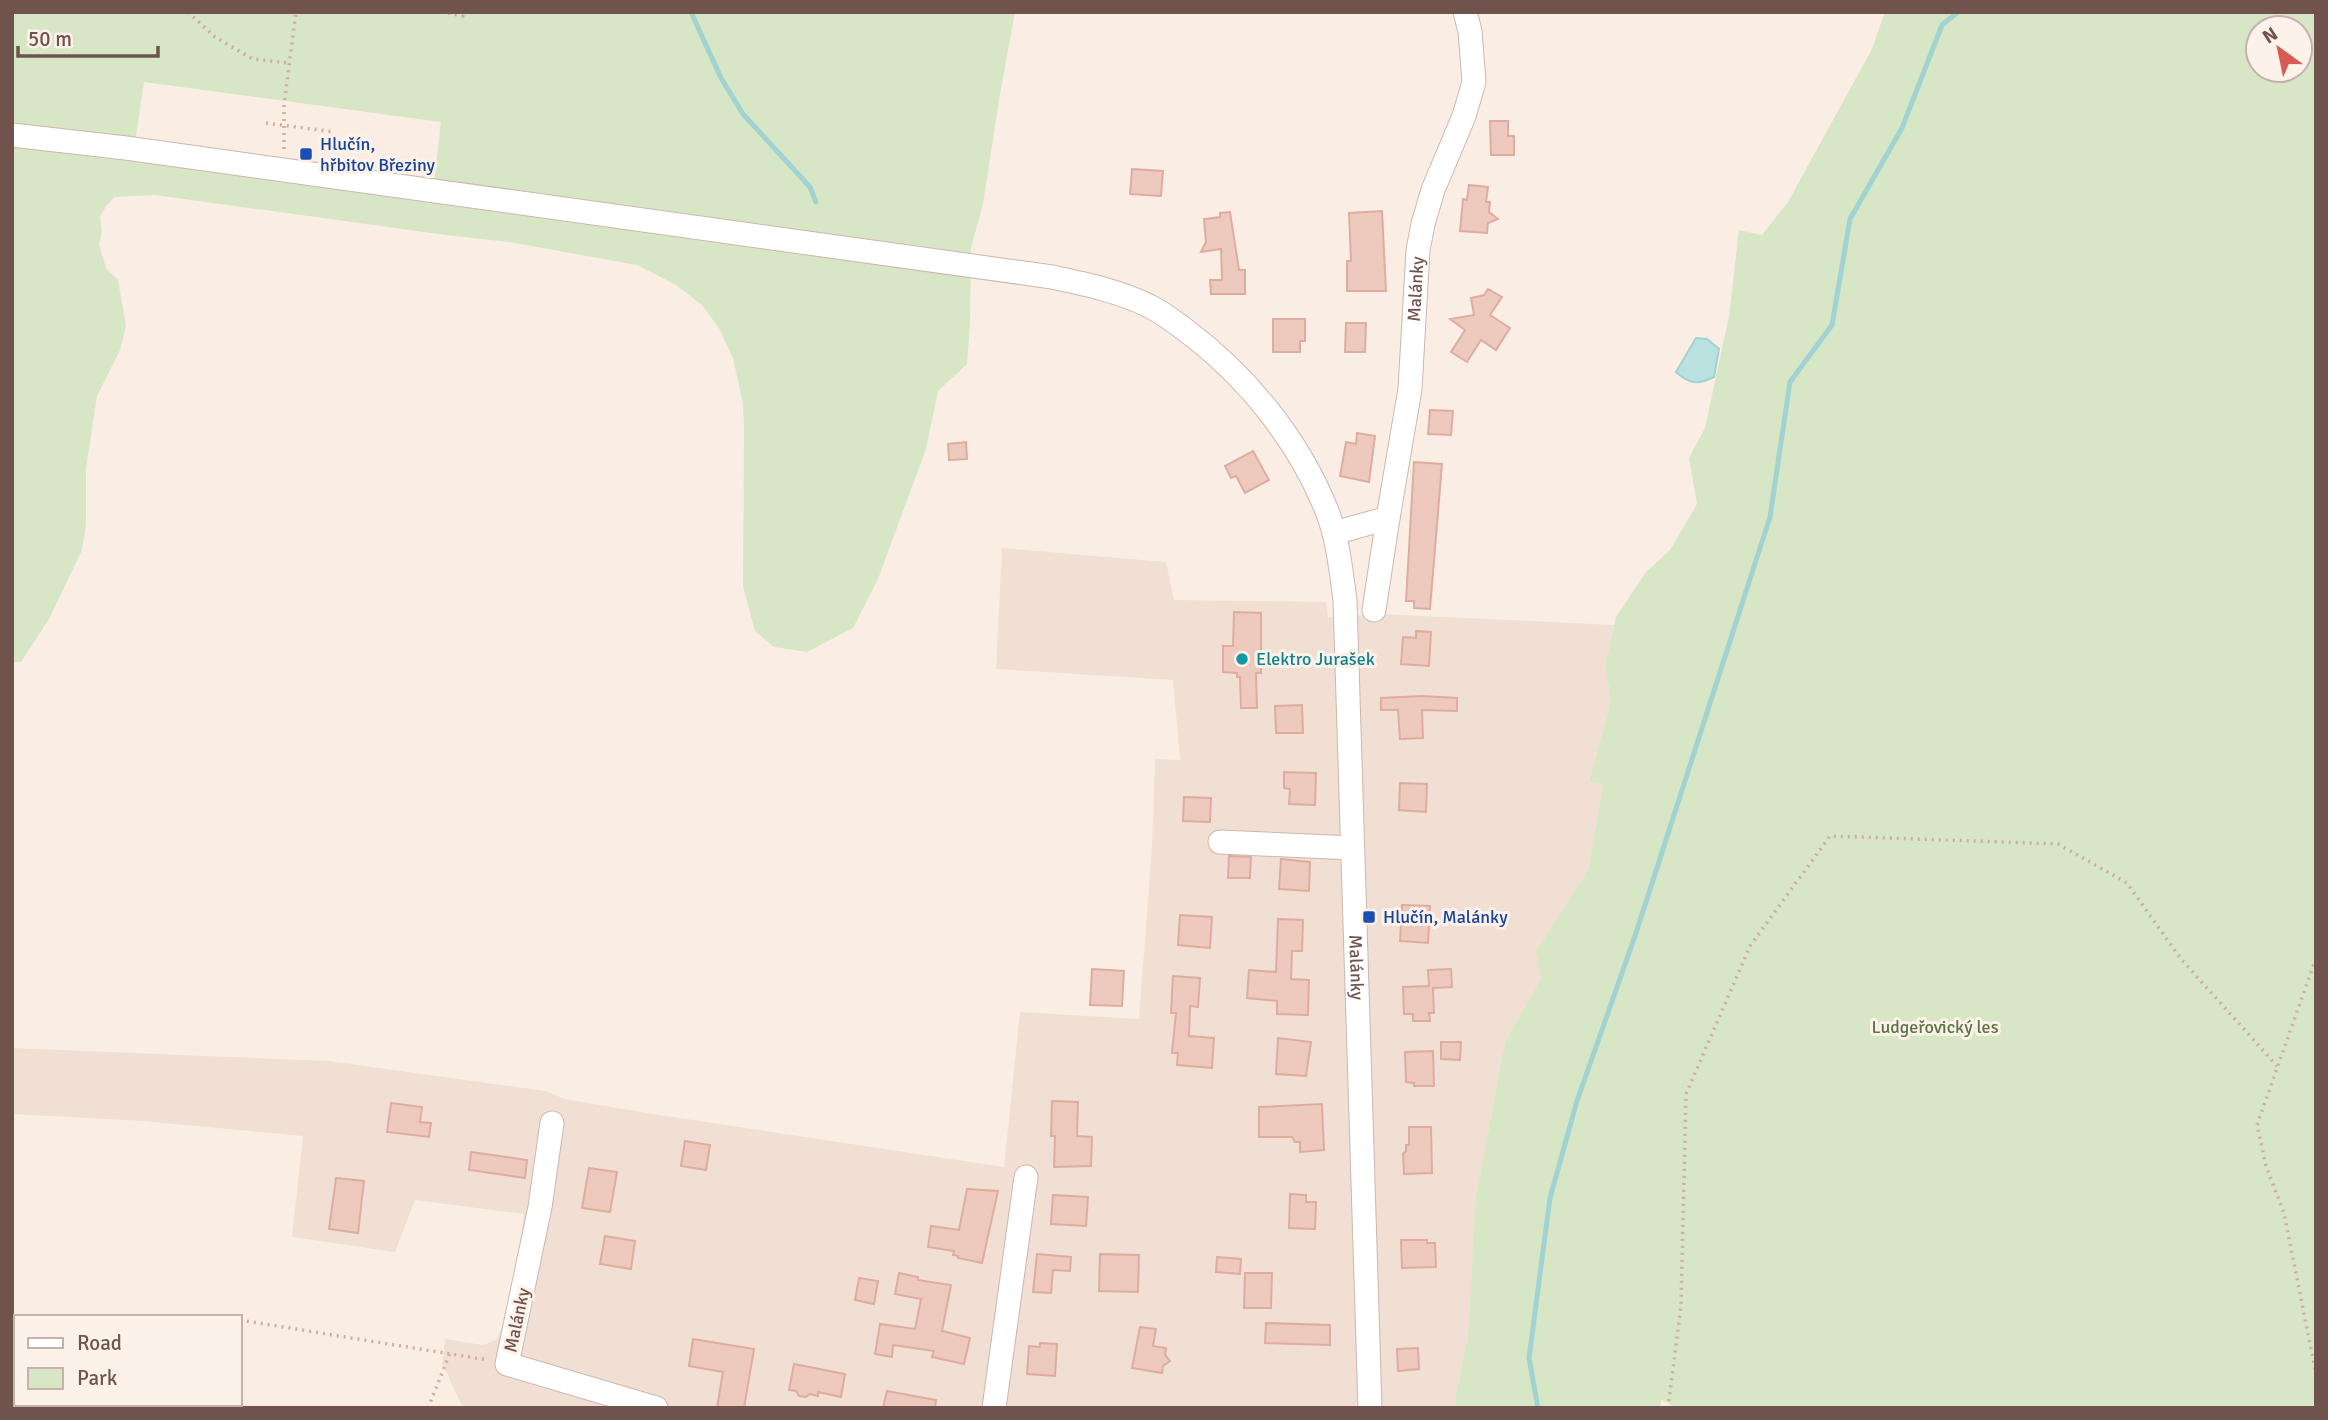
<svg xmlns="http://www.w3.org/2000/svg" width="2328" height="1420" viewBox="0 0 2328 1420" font-family="Signika,sans-serif">
  <rect width="100%" height="100%" fill="#faeee4"/>
  <path fill="#f1dfd3" d="M1002 548 1166 562 1174 600 1326 602 1328 617 1380 614 1614 625 1605 666 1611 701 1589 780 1603 783 1588 870 1537 951 1541 979 1505 1042 1476 1196 1468 1335 1455 1400 1456 1408H463L442 1363 445 1339 483 1345 496 1340 503 1326 517 1272 524 1214 415 1200 395 1252 292 1237 303 1136 142 1121 12 1114V1048L329 1061 545 1091 565 1099 653 1114 1004 1167 1020 1012 1139 1019 1152 847 1155 759 1180 760 1173 680 996 669Z"/>
  <path fill="#d7e6c4" fill-rule="evenodd" d="M12 12H1015L999 100 983 204 971 248 970 323 967 364 938 391 926 449 878 579 853 628 807 652 774 647 755 631 743 586 744 431 743 404 733 358 719 328 702 305 676 285 637 265 509 242 446 235 155 195 115 197 107 205 100 216 102 232 99 245 106 268 118 280 126 326 120 350 97 396 86 468V525L82 550 49 619 21 662H12ZM144 82 441 122 433 191 134 149Z
    M1885 12H2316V1408H1674L1667 1402 1661 1400 1660 1408H1456L1455 1400 1468 1335 1476 1196 1505 1042 1541 979 1536 952 1588 870 1603 784 1589 781 1611 701 1605 666 1616 617 1646 572 1670 550 1697 504 1689 458 1705 428 1729 316 1739 230 1762 235 1788 202 1872 49ZM2258 28H2300V70H2258Z"/>
  <path fill="#bae2e1" stroke="#a1d3d2" stroke-width="2" d="M1696 338 1707 339 1719 349 1714 377C1698 385 1689 384 1676 372Z"/>
  <g fill="none" stroke-linecap="round" stroke-linejoin="round">
    <path stroke="#a1d3d2" stroke-width="5" d="M691 12 721 78 743 114 810 187 816 202
      M1538 1408 1529 1358 1550 1198 1577 1101 1636 933 1770 517 1790 382 1832 325 1850 219 1902 128 1942 25 1958 12"/>
  </g>
  <path fill="#edc9be" stroke="#deada0" stroke-width="2" d="M1490 121H1508V136H1514V155H1491Z
    M1132 169 1163 171 1161 196 1130 194Z
    M1469 185 1488 187 1486 202H1490L1489 212 1498 219 1488 223 1487 233 1460 231 1463 199 1467 200Z
    M1382 211 1386 291H1347V261H1351L1349 213Z
    M1230 212 1239 270H1245V294H1211L1210 280H1222L1221 249 1201 252 1206 242 1204 219 1220 217V213Z
    M1488 289 1502 297 1490 315 1510 328 1496 350 1481 340 1467 362 1451 352 1465 330 1450 319 1474 315 1471 298 1484 295Z
    M1273 319H1305V341H1300V352H1273Z
    M1346 323H1366L1365 352H1345Z
    M1430 410 1453 411 1451 435 1428 434Z
    M1357 433 1375 436 1369 482 1340 476 1346 442 1356 444Z
    M966 442 967 459 949 460 948 444Z
    M1253 451 1269 480 1245 493 1236 476 1231 478 1225 466Z
    M1414 462 1442 464 1430 609 1414 608V601H1406Z
    M1234 612 1261 613V673H1256L1257 708H1241L1240 677H1237V673L1223 672V646H1233Z
    M1416 631 1431 632 1429 666 1401 664 1403 637 1416 638Z
    M1422 696 1457 698V711L1422 710 1423 738 1400 739 1398 710H1381V698Z
    M1302 705 1303 733H1276L1275 706Z
    M1284 772 1316 773 1315 805 1289 804 1290 789 1284 788Z
    M1400 783 1427 784 1426 812 1399 810Z
    M1184 797 1211 798 1210 822 1183 821Z
    M1229 856 1251 857 1250 878H1228Z
    M1281 859 1310 862 1309 891 1279 889Z
    M1402 905 1430 906 1428 943 1400 941Z
    M1180 915 1212 917 1210 948 1178 945Z
    M1278 919 1303 920 1302 951H1292L1291 979 1309 980 1308 1015 1277 1014V1001L1247 998 1249 970 1276 972Z
    M1092 969 1124 971 1122 1006 1090 1005Z
    M1451 969 1452 987 1433 988 1434 1013H1429L1430 1021H1413V1014H1404L1403 987 1429 986 1428 970Z
    M1173 976 1200 978 1198 1007 1190 1006 1189 1036 1214 1038 1212 1068 1177 1065 1178 1053H1172L1176 1013H1171Z
    M1278 1038 1311 1042 1306 1076 1276 1074Z
    M1441 1042H1461L1460 1060 1441 1059Z
    M1433 1051 1434 1086H1414V1083L1406 1082 1405 1052Z
    M1052 1101 1078 1102 1077 1136 1092 1137 1091 1166 1054 1167 1055 1136H1051Z
    M391 1103 422 1107 420 1122 431 1123 429 1137 387 1132Z
    M1322 1104 1324 1150 1300 1152V1142H1295L1292 1137H1259V1107Z
    M1409 1127H1431L1432 1173 1404 1174 1403 1154 1406 1151V1145H1409Z
    M685 1141 710 1145 706 1170 681 1166Z
    M471 1152 527 1160 525 1178 469 1170Z
    M589 1168 617 1172 610 1212 582 1208Z
    M336 1178 364 1181 358 1233 329 1229Z
    M967 1189 998 1191 982 1263 958 1258V1256L953 1255 954 1251 928 1247 931 1226 959 1230Z
    M1290 1194 1306 1195V1202H1316L1315 1229 1289 1228Z
    M1053 1195 1088 1197 1086 1226 1051 1224Z
    M605 1236 635 1241 631 1269 600 1264Z
    M1401 1240H1427V1243H1435L1436 1267 1402 1268Z
    M1037 1254 1071 1257 1070 1271 1053 1270 1051 1293 1033 1292Z
    M1100 1254 1139 1255 1138 1292 1099 1291Z
    M1217 1257 1241 1259 1240 1274 1216 1272Z
    M899 1273 918 1277V1280L951 1285 942 1331 970 1338 964 1364 932 1357 934 1351 893 1345 892 1357 875 1354 880 1324 915 1329 921 1299 895 1294Z
    M1245 1273H1272L1271 1308H1244Z
    M859 1278 878 1281 874 1304 855 1300Z
    M1266 1323 1330 1325V1345L1265 1343Z
    M1140 1327 1156 1329 1153 1346 1166 1348 1165 1355 1170 1361 1163 1366 1162 1373 1132 1368Z
    M693 1339 754 1349 744 1408H717L723 1372 689 1366Z
    M1040 1343 1057 1344 1055 1376 1027 1374 1029 1346 1040 1347Z
    M1418 1348 1419 1369 1398 1371 1397 1349Z
    M794 1364 845 1374 841 1397 818 1392V1396L810 1394 806 1397 799 1396 796 1391 789 1390Z
    M887 1391 936 1400 935 1408H883Z"/>
  <g fill="none" stroke-linecap="round" stroke-linejoin="round">
    <defs>
      <g id="minor">
        <path id="s1" d="M12 135 126 148 1052 277C1085 284 1119 291 1149 306 1162 312 1173 321 1184 329 1247 376 1298 439 1327 511 1338 539 1341 571 1345 600L1370 1408"/>
        <path id="s2" d="M1334 533 1388 518 1410 389 1418 250 1423 224 1433 190 1464 116 1474 82 1470 31 1465 12"/>
        <path d="M1374 610 1388 518"/>
        <path d="M1220 842 1352 848"/>
        <path d="M552 1123 540 1207 507 1364 656 1408"/>
        <path d="M994 1408 1026 1177"/>
      </g>
    </defs>
    <use href="#minor" stroke="#cdb7ae" stroke-width="25"/>
    <path stroke="#d2aca1" stroke-width="3.5" stroke-dasharray="2 5" stroke-linecap="butt" d="M188 12 215 37 253 59 289 63
      M441 12 463 16V12
      M266 123 335 132
      M284 149V105L296 12
      M2316 958 2257 1125 2266 1166 2284 1213 2316 1374
      M240 1320 488 1360
      M12 1333 16 1332
      M428 1408 450 1353
      M1668 1408 1681 1306 1686 1094 1750 946 1830 836 2058 844 2127 883 2181 959 2277 1066"/>
    <use href="#minor" stroke="#fff" stroke-width="23"/>
  </g>
  <g fill="#1a4fb4" stroke="#fdf2ea" stroke-width="2.5">
    <rect x="299" y="147" width="14" height="14" rx="3.5"/>
    <rect x="1362" y="910" width="14" height="14" rx="3.5"/>
  </g>
  <circle fill="#0f9aa8" stroke="#fdf2ea" stroke-width="2.5" cx="1242" cy="659" r="7"/>
  <g text-anchor="middle" dominant-baseline="central" stroke-width="6" stroke-linejoin="round" paint-order="stroke">
    <g font-size="18" fill="#164399" stroke="#fdf2ea" text-anchor="start">
      <text x="320" y="144">Hlučín,<tspan x="320" dy="21">hřbitov Březiny</tspan></text>
      <text x="1383" y="917">Hlučín, Malánky</text>
    </g>
    <g font-size="18" fill="#70534c" stroke="#fdf2ea">
      <text stroke="none"><textPath href="#s2" startOffset="287">Malánky</textPath></text>
      <text stroke="none"><textPath href="#s1" startOffset="1886">Malánky</textPath></text>
      <text transform="translate(517 1320) rotate(-78)">Malánky</text>
    </g>
    <g font-size="18" fill="#0d838f" stroke="#fdf2ea" text-anchor="start">
      <text x="1256" y="659">Elektro Jurašek</text>
    </g>
    <g font-size="18" fill="#5b7545" stroke="#fdf2ea">
      <text x="1935" y="1027">Ludgeřovický les</text>
    </g>
  </g>
  <rect width="2328" height="1420" fill="none" stroke="#70534c" stroke-width="28"/>
  <rect x="14" y="1315" width="228" height="91" fill="#fdf2ea" stroke="#c5b2ab" stroke-width="2"/>
  <rect x="28" y="1338" width="35" height="10" fill="#ffffff" stroke="#c5b2ab" stroke-width="2"/>
  <text x="77" y="1350" font-size="21" fill="#70534c">Road</text>
  <rect x="28" y="1368" width="35" height="21" fill="#d7e6c4" stroke="#c5b2ab" stroke-width="2"/>
  <text x="77" y="1385" font-size="21" fill="#70534c">Park</text>
  <g transform="translate(2279 49) rotate(327)"><circle r="33" fill="#fdf2ea" stroke="#c5b2ab" stroke-width="2"/>
  <path d="M0-5L12 26L0 18L-12 26Z" fill="#da5b53"/>
  <text y="-10" font-size="19" font-weight="bold" text-anchor="middle" fill="#70534c">N</text>
  </g>
  <path d="M18 46v10h140v-10" fill="none" stroke="#70534c" stroke-width="3.5"/>
  <text x="28" y="46" font-size="21" fill="#70534c" stroke="#fdf2ea" stroke-width="5" paint-order="stroke">50 m</text>
</svg>
